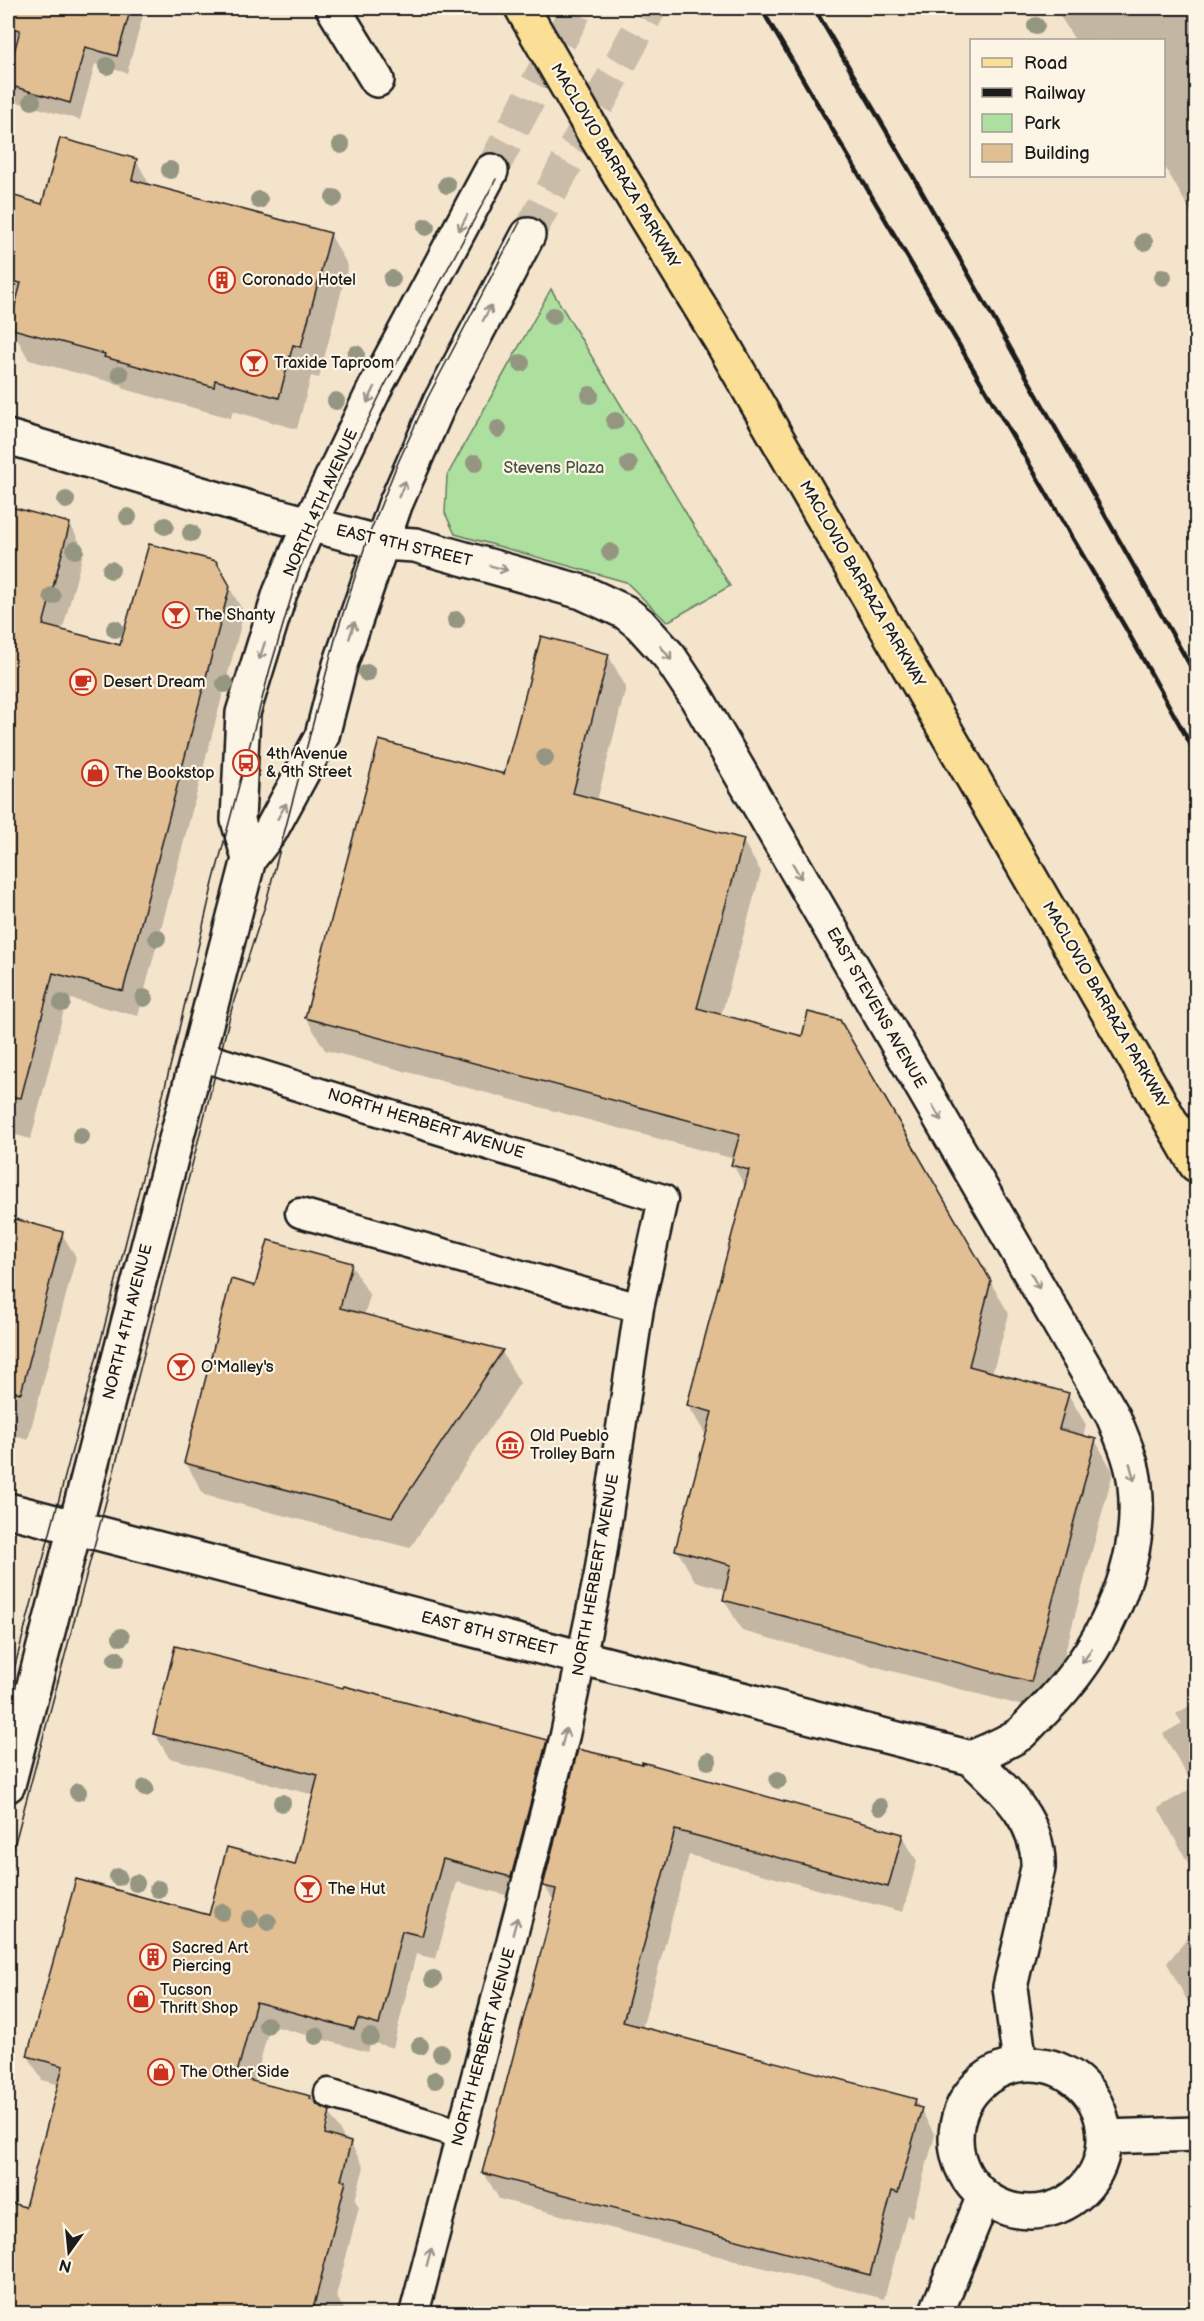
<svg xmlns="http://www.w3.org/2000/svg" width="1204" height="2321" viewBox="0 0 1204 2321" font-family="'Balsamiq Sans',sans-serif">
  <rect width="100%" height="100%" fill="#f4e4cc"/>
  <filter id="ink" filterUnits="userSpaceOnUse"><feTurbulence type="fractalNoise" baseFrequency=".0167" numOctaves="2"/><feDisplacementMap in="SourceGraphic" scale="12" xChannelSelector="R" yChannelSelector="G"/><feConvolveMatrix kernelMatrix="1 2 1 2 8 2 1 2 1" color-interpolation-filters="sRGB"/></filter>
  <g filter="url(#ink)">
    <path fill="#addf9f" stroke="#647e5e" stroke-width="1.5" d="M551 289 730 586 667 622 626 582 455 534 445 513 447 476Z"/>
    <path fill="#0003" fill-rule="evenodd" d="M22 8H145L127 73 95 64 80 120 17 102 8 86 19 40 15 33Z
      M1055 8H1196V221L1164 165V40H1075Z
      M136 160 151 187 330 234 348 266 319 378 311 376 297 429 233 411 231 418 124 389 122 385 29 360 11 328 16 308 8 306V196L43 206Z
      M8 508 70 524 84 550 62 632 121 647 215 562 244 613 138 1016 67 998 31 1139 8 1133Z
      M608 655 626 687 597 801 743 841 761 872 721 1016 803 1038 839 1022 1009 1314 992 1374 1068 1394 1086 1425 1083 1437 1095 1440 1113 1472 1049 1713 742 1631 724 1599 727 1590 695 1581 677 1550 707 1437 688 1405 746 1188 733 1165 735 1159 325 1050 306 1018 505 776Z
      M8 1219 62 1234 76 1257 28 1440 8 1434Z
      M351 1264 370 1296 364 1316 502 1352 520 1383 410 1548 204 1495 186 1463 256 1287Z
      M1196 1702V2017L1167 1963 1189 1936 1196 1907 1192 1870 1158 1808 1194 1787 1163 1734 1182 1723 1176 1714Z
      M155 1734 546 1742 560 1766 524 1900 457 1882 436 1959 416 1954 393 2048 371 2042 368 2052 270 2025 254 2084 310 2098 316 2106 329 2112 343 2136 342 2141 350 2143 364 2167 355 2200 359 2207 336 2296 347 2314H8V2204L26 2209 60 2085 42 2080 28 2056 210 1917 296 1867 314 1795 169 1758ZM326 2123H329L324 2142Z
      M579 1751 902 1836 917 1861 903 1912 689 1855 642 2029 915 2100 935 2135 912 2217 907 2215 884 2299 499 2199 484 2173 555 1903 544 1885Z"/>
    <path fill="#e2be93" stroke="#1c1c1c" stroke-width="1.5" d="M8 8H131L117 56 85 47 70 103 8 85V75L20 30 8 27Z
      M60 138 137 159 132 180 331 233 301 347 293 345 279 398 215 380 214 387 104 357 105 354 9 328 21 283 8 280V194L42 204Z
      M8 506 70 523 43 625 120 645 149 544 216 561 230 586 123 991 53 973 21 1098 8 1096Z
      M541 636 609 654 573 793 744 839 697 1008 802 1036 808 1012 840 1020 991 1281 969 1366 1069 1393 1059 1429 1096 1439 1031 1682 723 1600 731 1565 675 1550 712 1412 687 1405 749 1170 731 1165 740 1134 305 1018 379 740 504 774Z
      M8 1217 63 1232 21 1393 8 1391Z
      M268 1240 352 1263 340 1308 503 1350 392 1517 184 1463 231 1279 255 1286Z
      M175 1646 343 1688 344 1686 547 1740 511 1877 443 1859 422 1936 402 1931 379 2025 358 2019 354 2029 256 2002 236 2077 311 2096 310 2099 315 2100 317 2105 330 2111 325 2134 351 2142 341 2180 346 2181 312 2313H8V2202L25 2207 63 2066 27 2056 76 1879 209 1915 227 1847 295 1865 318 1775 153 1734Z
      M578 1749 642 1764V1762L903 1834 888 1887 675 1830 623 2022 916 2099 914 2106 922 2108 898 2193 892 2191 870 2275 482 2173 549 1922 556 1889 543 1886Z"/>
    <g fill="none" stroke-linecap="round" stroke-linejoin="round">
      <path stroke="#c9bca9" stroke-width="33" stroke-dasharray="33 16" stroke-linecap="butt" d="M491 171 577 8
        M528 235 650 8"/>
      <defs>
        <path id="service" d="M197 1055 663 1199 639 1308 599 1574 565 1735 414 2314
          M300 1213 639 1308
          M329 2093 461 2134"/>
        <path id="minor" d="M333 8 377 80
          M8 437 249 508 381 543 415 545 582 592 625 612 640 624 669 656 695 695 1113 1416C1122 1438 1133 1462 1135 1486 1144 1569 1100 1654 1043 1711 1035 1718 1028 1727 1020 1734 1005 1744 987 1751 971 1758
          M8 1510 971 1758C1003 1788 1040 1820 1038 1868L1010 1987 1020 2064
          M956 2138a74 74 0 1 1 148 0a74 74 0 1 1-148 0Z
          M1105 2137 1196 2134
          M936 2314 984 2196"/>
        <path id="tertiary" d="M249 859 238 820 243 713 280 593 310 523 377 384 491 171
          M8 1785 249 859 270 832 322 736 340 665 395 505 440 402 528 235"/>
        <path id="primary" d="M522 8 595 135 721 341 1196 1165"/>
      </defs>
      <use href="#service" stroke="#1c1c1c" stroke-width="33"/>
      <use href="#minor" stroke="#1c1c1c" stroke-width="38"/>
      <use href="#tertiary" stroke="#1c1c1c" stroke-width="38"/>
      <use href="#primary" stroke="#1c1c1c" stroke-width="38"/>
      <use href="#service" stroke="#fcf5e5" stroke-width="28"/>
      <use href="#minor" stroke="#fcf5e5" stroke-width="33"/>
      <use href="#tertiary" stroke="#fcf5e5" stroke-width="33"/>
      <use href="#primary" stroke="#fbdf96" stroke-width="33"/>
      <path stroke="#1c1c1c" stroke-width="1.5" d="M8 1692 99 1348 172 1059 213 883 270 669 300 568 336 485 384 387 496 179
        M8 1869 112 1479 233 1004 265 906 337 632 367 540 396 467 428 397 520 222"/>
      <path stroke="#1c1c1c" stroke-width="4.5" d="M761 8 1125 627 1196 754
        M814 8 914 178 1196 676"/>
    </g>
    <g fill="#959681">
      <circle cx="1036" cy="26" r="9"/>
      <circle cx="107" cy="66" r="9"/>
      <circle cx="32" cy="101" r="9"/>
      <circle cx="341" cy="145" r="9"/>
      <circle cx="170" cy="170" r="9"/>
      <circle cx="447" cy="185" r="9"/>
      <circle cx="334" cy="198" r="9"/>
      <circle cx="259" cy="200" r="9"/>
      <circle cx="426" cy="227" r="9"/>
      <circle cx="1144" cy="242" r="9"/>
      <circle cx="1163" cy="277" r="9"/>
      <circle cx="392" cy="279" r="9"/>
      <circle cx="553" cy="316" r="9"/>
      <circle cx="356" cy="354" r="9"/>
      <circle cx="521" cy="363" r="9"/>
      <circle cx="120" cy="374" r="9"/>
      <circle cx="590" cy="395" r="9"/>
      <circle cx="336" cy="401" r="9"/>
      <circle cx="615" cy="421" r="9"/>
      <circle cx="498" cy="429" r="9"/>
      <circle cx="475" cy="463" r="9"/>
      <circle cx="629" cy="464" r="9"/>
      <circle cx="66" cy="500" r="9"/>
      <circle cx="128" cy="517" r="9"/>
      <circle cx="165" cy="526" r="9"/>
      <circle cx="191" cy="533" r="9"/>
      <circle cx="75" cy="550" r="9"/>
      <circle cx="610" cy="552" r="9"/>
      <circle cx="111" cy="570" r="9"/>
      <circle cx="52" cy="596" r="9"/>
      <circle cx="456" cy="620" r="9"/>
      <circle cx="115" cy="629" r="9"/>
      <circle cx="367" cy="673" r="9"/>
      <circle cx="225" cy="684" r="9"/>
      <circle cx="545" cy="758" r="9"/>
      <circle cx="157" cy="938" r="9"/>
      <circle cx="144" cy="998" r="9"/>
      <circle cx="62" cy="1003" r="9"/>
      <circle cx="81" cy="1136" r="9"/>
      <circle cx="121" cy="1637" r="9"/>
      <circle cx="116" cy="1659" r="9"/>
      <circle cx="708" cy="1761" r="9"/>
      <circle cx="778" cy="1780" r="9"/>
      <circle cx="145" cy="1788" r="9"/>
      <circle cx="78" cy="1792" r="9"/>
      <circle cx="282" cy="1803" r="9"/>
      <circle cx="880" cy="1807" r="9"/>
      <circle cx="118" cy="1877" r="9"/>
      <circle cx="136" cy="1883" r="9"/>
      <circle cx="158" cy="1889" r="9"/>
      <circle cx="222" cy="1912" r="9"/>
      <circle cx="250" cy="1919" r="9"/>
      <circle cx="268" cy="1922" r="9"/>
      <circle cx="433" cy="1979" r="9"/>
      <circle cx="267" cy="2025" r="9"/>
      <circle cx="316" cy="2036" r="9"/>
      <circle cx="370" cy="2037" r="9"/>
      <circle cx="420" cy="2046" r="9"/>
      <circle cx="441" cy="2053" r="9"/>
      <circle cx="435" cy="2080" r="9"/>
    </g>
    <defs><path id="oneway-shaft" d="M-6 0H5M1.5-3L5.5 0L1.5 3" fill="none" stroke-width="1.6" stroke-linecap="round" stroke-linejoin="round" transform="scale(1.5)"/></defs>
    <g stroke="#97938b">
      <use href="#oneway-shaft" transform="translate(463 223) rotate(118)"/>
      <use href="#oneway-shaft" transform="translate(487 313) rotate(-62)"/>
      <use href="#oneway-shaft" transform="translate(371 395) rotate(116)"/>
      <use href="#oneway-shaft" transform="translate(402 489) rotate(-67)"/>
      <use href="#oneway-shaft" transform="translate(499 568) rotate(15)"/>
      <use href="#oneway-shaft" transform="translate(352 630) rotate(-72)"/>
      <use href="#oneway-shaft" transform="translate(262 651) rotate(108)"/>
      <use href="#oneway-shaft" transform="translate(666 653) rotate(52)"/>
      <use href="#oneway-shaft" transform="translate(282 811) rotate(-60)"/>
      <use href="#oneway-shaft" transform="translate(797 871) rotate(60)"/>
      <use href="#oneway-shaft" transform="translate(937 1113) rotate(60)"/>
      <use href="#oneway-shaft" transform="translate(1035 1281) rotate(60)"/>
      <use href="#oneway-shaft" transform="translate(1132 1472) rotate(75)"/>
      <use href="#oneway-shaft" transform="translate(1087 1656) rotate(124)"/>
      <use href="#oneway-shaft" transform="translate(564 1737) rotate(-76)"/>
      <use href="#oneway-shaft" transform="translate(515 1926) rotate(-75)"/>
      <use href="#oneway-shaft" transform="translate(429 2257) rotate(-75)"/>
    </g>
  </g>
  <defs>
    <symbol id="building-ring" viewBox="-11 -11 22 22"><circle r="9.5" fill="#fcf5e5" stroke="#c8321e" stroke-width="1.5"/><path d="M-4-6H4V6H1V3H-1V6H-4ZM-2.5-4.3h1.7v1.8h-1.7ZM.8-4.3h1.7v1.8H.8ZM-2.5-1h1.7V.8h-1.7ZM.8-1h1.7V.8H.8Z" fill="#c8321e"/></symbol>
    <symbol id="bar-ring" viewBox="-11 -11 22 22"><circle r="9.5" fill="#fcf5e5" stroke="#c8321e" stroke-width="1.5"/><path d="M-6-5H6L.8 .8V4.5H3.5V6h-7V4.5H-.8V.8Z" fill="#c8321e"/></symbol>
    <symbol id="cafe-ring" viewBox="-11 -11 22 22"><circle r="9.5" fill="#fcf5e5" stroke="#c8321e" stroke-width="1.5"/><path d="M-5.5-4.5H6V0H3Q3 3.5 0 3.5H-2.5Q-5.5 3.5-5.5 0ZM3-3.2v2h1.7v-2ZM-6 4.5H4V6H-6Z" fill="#c8321e"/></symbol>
    <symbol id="bus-ring" viewBox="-11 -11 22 22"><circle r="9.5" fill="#fcf5e5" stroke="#c8321e" stroke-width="1.5"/><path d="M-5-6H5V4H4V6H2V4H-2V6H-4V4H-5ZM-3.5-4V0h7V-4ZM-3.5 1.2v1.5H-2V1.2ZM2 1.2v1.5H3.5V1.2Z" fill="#c8321e"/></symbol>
    <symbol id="shop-ring" viewBox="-11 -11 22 22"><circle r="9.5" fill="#fcf5e5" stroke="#c8321e" stroke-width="1.5"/><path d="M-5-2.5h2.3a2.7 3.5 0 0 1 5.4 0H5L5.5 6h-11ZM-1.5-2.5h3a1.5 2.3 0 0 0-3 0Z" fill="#c8321e"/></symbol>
    <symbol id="museum-ring" viewBox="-11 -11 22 22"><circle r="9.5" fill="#fcf5e5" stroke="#c8321e" stroke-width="1.5"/><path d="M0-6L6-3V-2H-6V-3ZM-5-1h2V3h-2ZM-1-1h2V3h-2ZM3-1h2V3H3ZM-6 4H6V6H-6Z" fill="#c8321e"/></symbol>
  </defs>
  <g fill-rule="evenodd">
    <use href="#building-ring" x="207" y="265" width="30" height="30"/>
    <use href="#bar-ring" x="239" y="348" width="30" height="30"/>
    <use href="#bar-ring" x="161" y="600" width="30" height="30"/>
    <use href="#cafe-ring" x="68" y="667" width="30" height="30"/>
    <use href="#bus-ring" x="231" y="748" width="30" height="30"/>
    <use href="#shop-ring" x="80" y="758" width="30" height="30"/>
    <use href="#bar-ring" x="166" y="1352" width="30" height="30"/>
    <use href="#museum-ring" x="495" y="1430" width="30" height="30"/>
    <use href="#bar-ring" x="293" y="1874" width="30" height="30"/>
    <use href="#building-ring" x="138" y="1942" width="30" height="30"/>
    <use href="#shop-ring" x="126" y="1984" width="30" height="30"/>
    <use href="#shop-ring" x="146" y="2057" width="30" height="30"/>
  </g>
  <g text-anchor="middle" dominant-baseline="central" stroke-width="4.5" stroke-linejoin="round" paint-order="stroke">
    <g font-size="16" fill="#1c1c1c" stroke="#fcf5e5">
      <text transform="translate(615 166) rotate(59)">MACLOVIO BARRAZA PARKWAY</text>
      <text transform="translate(321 503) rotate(-66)">NORTH 4TH AVENUE</text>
      <text transform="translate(404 546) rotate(13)">EAST 9TH STREET</text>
      <text transform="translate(862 584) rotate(60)">MACLOVIO BARRAZA PARKWAY</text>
      <text transform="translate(1105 1005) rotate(60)">MACLOVIO BARRAZA PARKWAY</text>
      <text transform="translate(876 1008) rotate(60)">EAST STEVENS AVENUE</text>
      <text transform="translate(426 1124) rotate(17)">NORTH HERBERT AVENUE</text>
      <text transform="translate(128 1322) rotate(-76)">NORTH 4TH AVENUE</text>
      <text transform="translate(596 1575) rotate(-80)">NORTH HERBERT AVENUE</text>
      <text transform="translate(489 1634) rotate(14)">EAST 8TH STREET</text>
      <text transform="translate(484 2047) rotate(-75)">NORTH HERBERT AVENUE</text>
    </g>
    <g font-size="16" fill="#1c1c1c" stroke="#fcf5e5" text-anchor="start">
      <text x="242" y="280">Coronado Hotel</text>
      <text x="274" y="363">Traxide Taproom</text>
      <text x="195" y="615">The Shanty</text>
      <text x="103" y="682">Desert Dream</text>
      <text x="266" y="754">4th Avenue<tspan x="266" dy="18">&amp; 9th Street</tspan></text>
      <text x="115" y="773">The Bookstop</text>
      <text x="201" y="1367">O'Malley's</text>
      <text x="530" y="1436">Old Pueblo<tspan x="530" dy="18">Trolley Barn</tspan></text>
      <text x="328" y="1889">The Hut</text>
      <text x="172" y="1948">Sacred Art<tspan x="172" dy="18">Piercing</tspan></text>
      <text x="160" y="1990">Tucson<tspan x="160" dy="18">Thrift Shop</tspan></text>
      <text x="180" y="2072">The Other Side</text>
    </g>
    <g font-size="16" fill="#485643" stroke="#fcf5e5">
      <text x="554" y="468">Stevens Plaza</text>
    </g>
  </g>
  <rect width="1204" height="2321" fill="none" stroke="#fcf5e5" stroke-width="30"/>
  <rect x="15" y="15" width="1174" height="2291" fill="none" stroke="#1c1c1c" stroke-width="2" filter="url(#ink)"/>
  <rect x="970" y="39" width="195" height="138" fill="#fcf5e5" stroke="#a29e95" stroke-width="1.5"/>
  <rect x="982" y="58" width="30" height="9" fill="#fbdf96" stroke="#a29e95" stroke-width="1.5"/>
  <text x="1024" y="69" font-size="18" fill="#1c1c1c">Road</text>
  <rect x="982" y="88" width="30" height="9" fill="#1c1c1c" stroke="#a29e95" stroke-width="1.5"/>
  <text x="1024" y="99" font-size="18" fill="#1c1c1c">Railway</text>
  <rect x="982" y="114" width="30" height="18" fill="#addf9f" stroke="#a29e95" stroke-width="1.5"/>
  <text x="1024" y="129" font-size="18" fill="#1c1c1c">Park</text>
  <rect x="982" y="144" width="30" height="18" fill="#e2be93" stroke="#a29e95" stroke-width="1.5"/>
  <text x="1024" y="159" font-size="18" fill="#1c1c1c">Building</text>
  <g transform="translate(69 2252) rotate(195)" stroke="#fcf5e5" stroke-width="4.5" paint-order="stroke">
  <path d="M0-4.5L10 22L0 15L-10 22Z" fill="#1c1c1c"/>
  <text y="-9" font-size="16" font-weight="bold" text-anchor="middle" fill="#1c1c1c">N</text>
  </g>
</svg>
